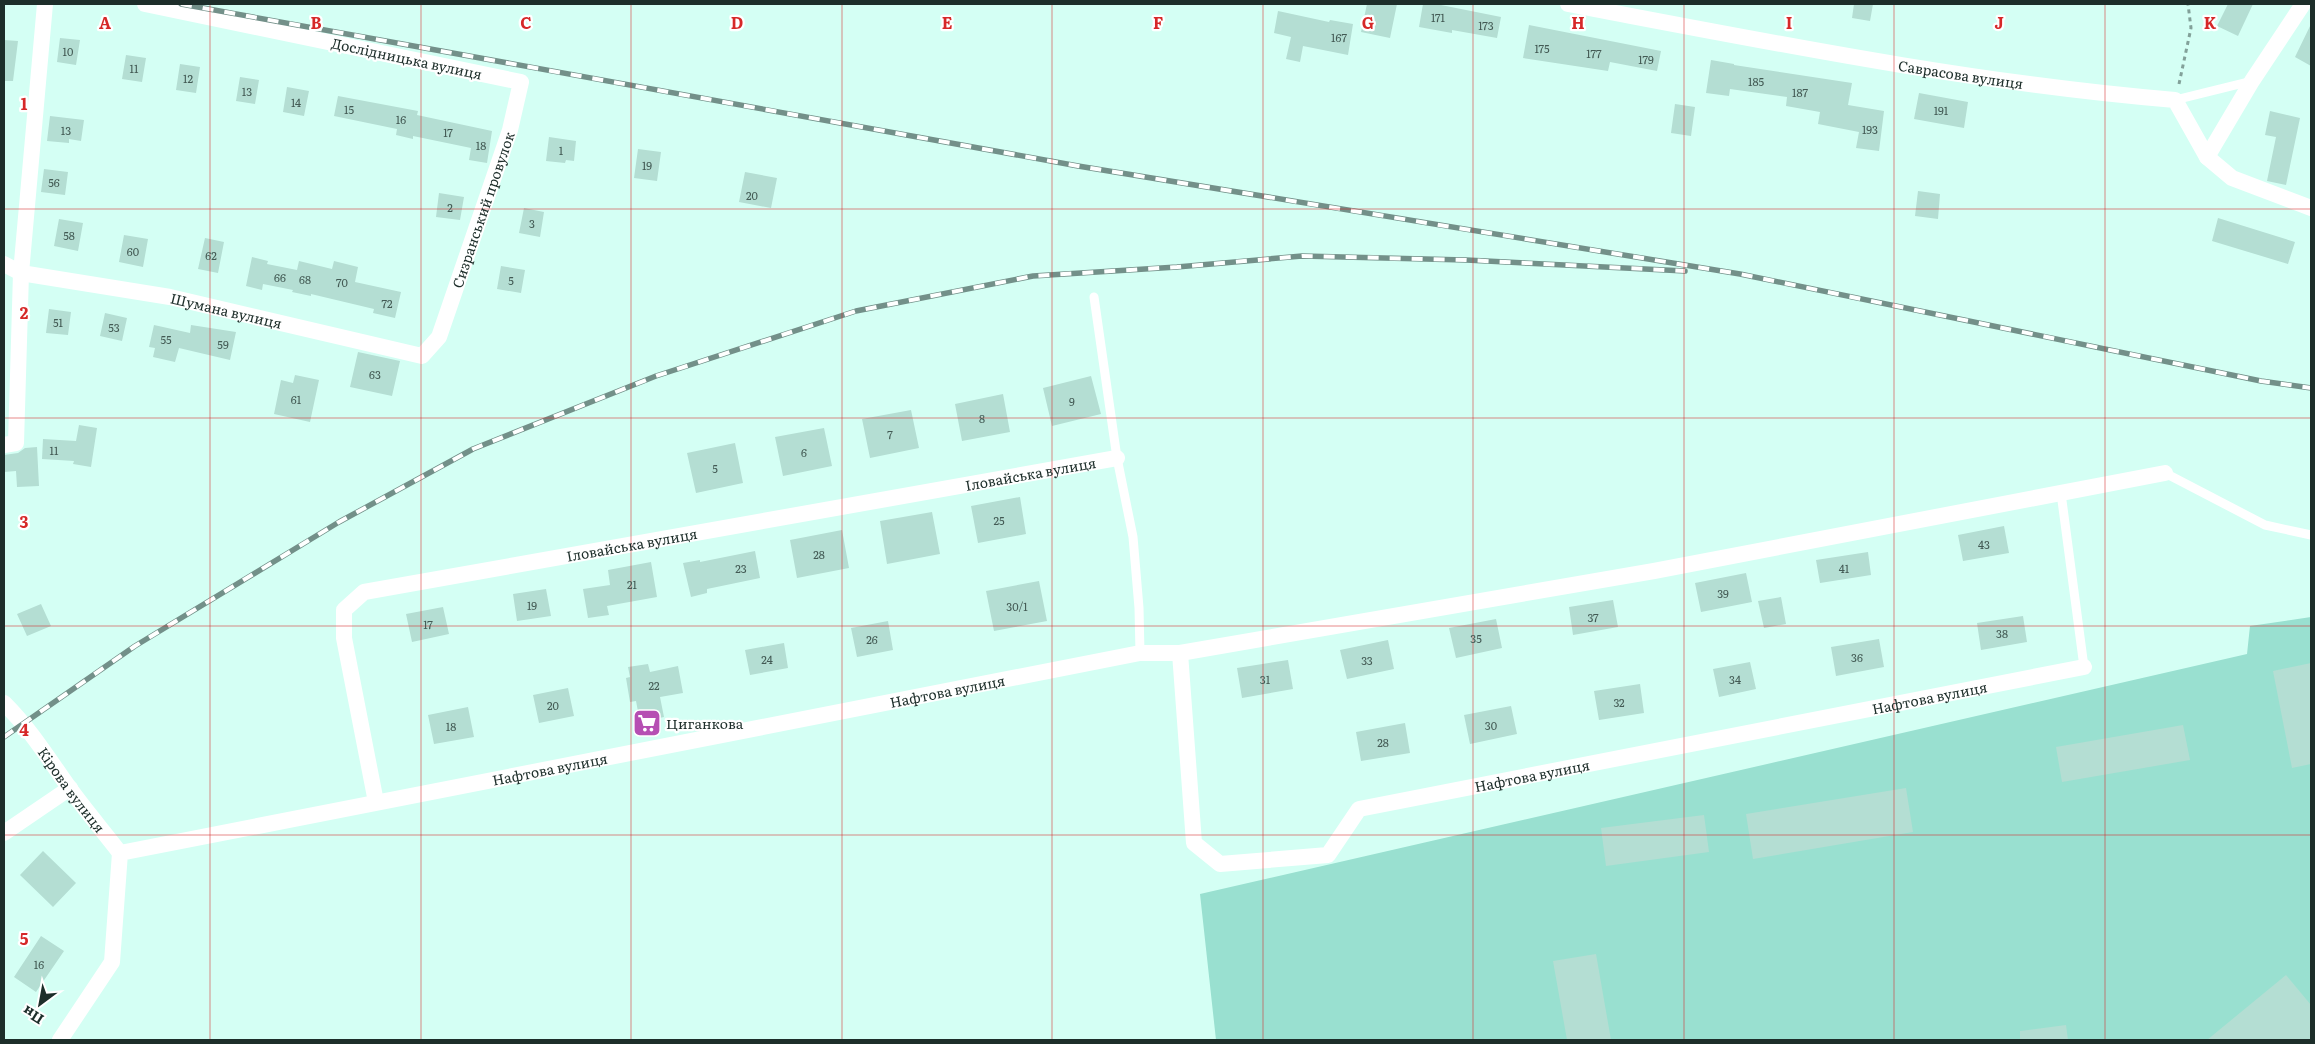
<svg xmlns="http://www.w3.org/2000/svg" width="2315" height="1044" viewBox="0 0 2315 1044" font-family="Literata,serif">
  <rect width="100%" height="100%" fill="#d4fff4"/>
  <path fill="#99e0d0" d="M2311 617V1040H1216L1200 894 2247 654 2250 626Z"/>
  <path fill="#b4ded3" d="M1367 4H1397L1390 38 1361 32Z
    M1423 4H1436L1501 17 1497 38 1452 30V33L1419 27Z
    M1854 4H1873L1870 21 1852 18Z
    M2228 4H2253L2238 36 2217 26Z
    M1278 11 1329 22 1330 20 1353 24 1348 55 1303 46 1300 62 1286 59 1291 37 1274 33Z
    M2311 24V66L2295 57Z
    M1529 25 1661 51 1657 71 1610 62 1608 71 1523 58Z
    M60 38 80 40 76 65 57 62Z
    M4 40 18 41 13 81H4Z
    M126 55 146 58 142 82 122 79Z
    M1711 60 1734 64V65L1852 83 1848 105 1884 111 1879 151 1856 148 1859 132 1818 124 1820 112 1786 106 1787 97 1730 89 1729 96 1706 93Z
    M180 64 200 67 196 93 176 90Z
    M240 77 259 80 255 104 236 101Z
    M287 87 309 91 304 116 283 112Z
    M1919 93 1968 102 1964 128 1914 119Z
    M338 96 418 111 417 115 492 131 487 163 469 160 471 148 413 136V139L396 135 397 129 334 116Z
    M1675 104 1695 107 1691 136 1671 133Z
    M2270 111 2300 118 2286 185 2267 181 2276 137 2265 135Z
    M50 116 84 120 81 141 69 139V143L47 141Z
    M549 137 576 141 574 161 566 160 565 163 546 161Z
    M638 149 661 152 657 181 634 178Z
    M44 169 68 172 65 195 41 192Z
    M745 172 777 178 771 208 739 202Z
    M1918 191 1940 194 1938 219 1915 216Z
    M439 193 464 197 460 220 436 217Z
    M524 208 544 212 540 237 519 233Z
    M2218 218 2295 242 2288 264 2212 241Z
    M59 219 83 223 78 251 54 246Z
    M124 235 148 239 143 267 119 262Z
    M205 238 224 242 218 273 198 269Z
    M252 257 268 261 267 264 297 270 299 261 332 269 334 261 358 267 355 282 401 292 395 318 373 313 374 309 311 294V296L292 292 293 290 263 284 262 290 246 286Z
    M501 266 525 270 521 293 497 289Z
    M49 309 71 312 68 335 46 333Z
    M105 313 127 318 122 341 100 336Z
    M154 325 190 333 191 325 236 332 230 360 179 348 175 362 153 357 155 348 149 347Z
    M358 352 400 361 392 396 350 387Z
    M295 375 319 380 310 422 274 414 281 380 293 383Z
    M1091 376 1101 414 1052 426 1043 388Z
    M1003 394 1010 432 962 441 955 404Z
    M911 410 919 448 870 458 862 419Z
    M79 425 97 428 91 467 73 464 74 461 42 459 43 439 76 441Z
    M824 428 832 466 783 476 775 437Z
    M735 443 743 483 696 493 687 453Z
    M37 447 39 486 17 487 16 471 4 472V455L18 453 25 448Z
    M1020 497 1026 534 978 543 971 506Z
    M932 512 940 554 887 564 880 521Z
    M2004 526 2009 553 1963 561 1958 535Z
    M842 530 849 568 797 578 790 540Z
    M755 551 760 578 707 589V593L691 597 683 563 700 560V562Z
    M1868 552 1871 575 1820 583 1816 560Z
    M651 562 657 597 607 606 609 615 588 618 583 589 610 585 608 570Z
    M1746 573 1752 602 1701 612 1695 583Z
    M1039 581 1047 621 994 631 986 591Z
    M546 589 551 616 517 621 513 594Z
    M1781 597 1786 624 1764 628 1758 601Z
    M1613 600 1618 627 1573 635 1569 607Z
    M41 604 51 626 27 636 17 614Z
    M443 607 449 634 412 642 406 614Z
    M2023 616 2027 642 1981 650 1977 623Z
    M1496 619 1502 648 1456 658 1449 628Z
    M888 621 893 650 857 657 851 628Z
    M1879 639 1884 667 1836 676 1831 647Z
    M1388 640 1394 669 1347 679 1340 650Z
    M784 643 788 668 750 675 745 650Z
    M1288 660 1293 689 1242 698 1237 668Z
    M1750 662 1756 689 1719 697 1713 669Z
    M2311 663V764L2292 768 2273 671Z
    M648 664 650 672 678 666 683 693 660 697 664 717 640 722 636 701 630 702 626 678 630 677 628 667Z
    M1640 684 1644 713 1599 720 1594 691Z
    M568 688 574 716 539 723 533 695Z
    M1511 706 1517 734 1470 744 1464 715Z
    M468 707 474 737 434 744 428 715Z
    M1405 723 1410 753 1361 761 1356 732Z
    M2183 725 2190 760 2062 782 2056 747Z
    M1906 788 1913 832 1753 859 1746 814Z
    M1704 815 1709 852 1606 866 1601 828Z
    M43 851 76 883 53 907 20 875Z
    M41 936 64 951 36 992 14 977Z
    M1596 954 1611 1040H1567L1553 961Z
    M2286 975 2311 1005V1040H2207Z
    M2066 1025 2068 1040H2020V1031Z"/>
  <g fill="none" stroke-linecap="round" stroke-linejoin="round">
    <path stroke="#82a199" stroke-width="3" stroke-dasharray="4 4" stroke-linecap="butt" d="M2179 84 2191 28 2188 4"/>
    <path stroke="#fff" stroke-width="9" d="M2175 100 2252 81
      M1094 297 1117 458 1133 537 1139 608 1140 653
      M2165 473 2265 525 2311 535
      M2061 493 2084 667"/>
    <g stroke="#fff" stroke-width="16">
      <path id="s1" d="M1568 4C1769 42 1971 83 2175 100L2207 157 2232 178 2311 208"/>
      <path d="M2207 157 2252 81 2303 4"/>
      <path id="s2" d="M4 264 21 273 170 297 422 356 439 337 510 130 521 82 145 4"/>
      <path d="M4 445 16 443 21 273 45 4"/>
      <path id="s3" d="M1180 653 1194 843 1220 864 1328 855 1359 809 2084 667"/>
      <path id="s4" d="M4 703C31 730 48 758 70 789 86 811 104 832 120 853"/>
      <path id="s5" d="M376 802 344 638V610L364 592 1117 458"/>
      <path d="M4 833 70 788"/>
      <path id="s6" d="M60 1040 112 962 120 853 1140 653H1180L1654 571 2165 473"/>
    </g>
    <defs>
      <path id="rail" d="M181 4 1078 166 1740 274 2261 381 2311 388
        M4 737 135 646 339 522 473 449 656 376 856 311 1033 276 1177 267 1302 256 1466 260 1685 271"/>
    </defs>
    <use href="#rail" stroke="#739089" stroke-width="5.5"/>
    <use href="#rail" stroke="#fff" stroke-width="4" stroke-dasharray="11" stroke-linecap="butt"/>
  </g>
  <path fill="none" stroke="#d62828" stroke-width="1" stroke-opacity="0.55" d="M210 4V1040M421 4V1040M631 4V1040M842 4V1040M1052 4V1040M1263 4V1040M1473 4V1040M1684 4V1040M1894 4V1040M2105 4V1040M4 209H2311M4 418H2311M4 626H2311M4 835H2311"/>
  <defs>
    <symbol id="supermarket-square" viewBox="-11 -11 22 22"><rect x="-9" y="-9" width="18" height="18" rx="4" fill="#b64fb3" stroke="#fff"/><path d="M-6-5.5h2.5l.6 2H6L4.5 2H-2.5L-4.4-4H-6ZM-1.5 3.2a1.3 1.3 0 1 0 .1 0ZM3 3.2a1.3 1.3 0 1 0 .1 0Z" fill="#fff"/></symbol>
  </defs>
  <g fill-rule="evenodd">
    <use href="#supermarket-square" x="631" y="707" width="32" height="32"/>
  </g>
  <g text-anchor="middle" dominant-baseline="central" stroke-width="4.5" stroke-linejoin="round" paint-order="stroke">
    <g font-size="11" fill="#435a54">
      <text x="1438" y="17">171</text>
      <text x="1486" y="25">173</text>
      <text x="1339" y="37">167</text>
      <text x="1542" y="48">175</text>
      <text x="68" y="51">10</text>
      <text x="1594" y="53">177</text>
      <text x="1646" y="59">179</text>
      <text x="134" y="68">11</text>
      <text x="188" y="78">12</text>
      <text x="1756" y="81">185</text>
      <text x="247" y="91">13</text>
      <text x="1800" y="92">187</text>
      <text x="296" y="102">14</text>
      <text x="349" y="109">15</text>
      <text x="1941" y="110">191</text>
      <text x="401" y="119">16</text>
      <text x="1870" y="129">193</text>
      <text x="66" y="130">13</text>
      <text x="448" y="132">17</text>
      <text x="481" y="145">18</text>
      <text x="561" y="150">1</text>
      <text x="647" y="165">19</text>
      <text x="54" y="182">56</text>
      <text x="752" y="195">20</text>
      <text x="450" y="207">2</text>
      <text x="532" y="223">3</text>
      <text x="69" y="235">58</text>
      <text x="133" y="251">60</text>
      <text x="211" y="255">62</text>
      <text x="280" y="277">66</text>
      <text x="305" y="279">68</text>
      <text x="511" y="280">5</text>
      <text x="342" y="282">70</text>
      <text x="387" y="303">72</text>
      <text x="58" y="322">51</text>
      <text x="114" y="327">53</text>
      <text x="166" y="339">55</text>
      <text x="223" y="344">59</text>
      <text x="375" y="374">63</text>
      <text x="296" y="399">61</text>
      <text x="1072" y="401">9</text>
      <text x="982" y="418">8</text>
      <text x="890" y="434">7</text>
      <text x="54" y="450">11</text>
      <text x="804" y="452">6</text>
      <text x="715" y="468">5</text>
      <text x="999" y="520">25</text>
      <text x="1984" y="544">43</text>
      <text x="819" y="554">28</text>
      <text x="741" y="568">23</text>
      <text x="1844" y="568">41</text>
      <text x="632" y="584">21</text>
      <text x="1723" y="593">39</text>
      <text x="532" y="605">19</text>
      <text x="1017" y="606">30/1</text>
      <text x="1593" y="617">37</text>
      <text x="428" y="624">17</text>
      <text x="2002" y="633">38</text>
      <text x="1476" y="638">35</text>
      <text x="872" y="639">26</text>
      <text x="1857" y="657">36</text>
      <text x="767" y="659">24</text>
      <text x="1367" y="660">33</text>
      <text x="1265" y="679">31</text>
      <text x="1735" y="679">34</text>
      <text x="654" y="685">22</text>
      <text x="1619" y="702">32</text>
      <text x="553" y="705">20</text>
      <text x="1491" y="725">30</text>
      <text x="451" y="726">18</text>
      <text x="1383" y="742">28</text>
      <text x="39" y="964">16</text>
    </g>
    <g font-size="14" fill="#1d2e2a" stroke="#fff">
      <text transform="translate(407 58) rotate(12)">Дослідницька вулиця</text>
      <text stroke="none"><textPath href="#s1" startOffset="399">Саврасова вулиця</textPath></text>
      <text stroke="none"><textPath href="#s2" startOffset="589">Сизранський провулок</textPath></text>
      <text stroke="none"><textPath href="#s2" startOffset="228">Шумана вулиця</textPath></text>
      <text stroke="none"><textPath href="#s5" startOffset="899">Іловайська вулиця</textPath></text>
      <text stroke="none"><textPath href="#s5" startOffset="494">Іловайська вулиця</textPath></text>
      <text stroke="none"><textPath href="#s6" startOffset="1046">Нафтова вулиця</textPath></text>
      <text stroke="none"><textPath href="#s3" startOffset="969">Нафтова вулиця</textPath></text>
      <text stroke="none"><textPath href="#s6" startOffset="641">Нафтова вулиця</textPath></text>
      <text stroke="none"><textPath href="#s3" startOffset="564">Нафтова вулиця</textPath></text>
      <text stroke="none"><textPath href="#s4" startOffset="110">Кірова вулиця</textPath></text>
    </g>
    <g font-size="14" fill="#1d2e2a" stroke="#fff" text-anchor="start">
      <text x="666" y="723">Циганкова</text>
    </g>
  </g>
  <g font-size="16" text-anchor="middle" font-weight="bold" fill="#d62828" stroke="#fff" stroke-width="4.5" stroke-linejoin="round" paint-order="stroke">
    <text x="105" y="29">A</text>
    <text x="316" y="29">B</text>
    <text x="526" y="29">C</text>
    <text x="737" y="29">D</text>
    <text x="947" y="29">E</text>
    <text x="1158" y="29">F</text>
    <text x="1368" y="29">G</text>
    <text x="1578" y="29">H</text>
    <text x="1789" y="29">I</text>
    <text x="1999" y="29">J</text>
    <text x="2210" y="29">K</text>
    <text x="24" y="110">1</text>
    <text x="24" y="319">2</text>
    <text x="24" y="528">3</text>
    <text x="24" y="736">4</text>
    <text x="24" y="945">5</text>
  </g>
  <rect width="2315" height="1044" fill="none" stroke="#1d2e2a" stroke-width="10"/>
  <g transform="translate(40 1004) rotate(212)" stroke="#ffffff" stroke-width="4" paint-order="stroke">
  <path d="M0-4L9 19L0 12L-9 19Z" fill="#1d2e2a"/>
  <text y="-8" font-size="14" font-weight="bold" text-anchor="middle" fill="#1d2e2a">Пн</text>
  </g>
</svg>
